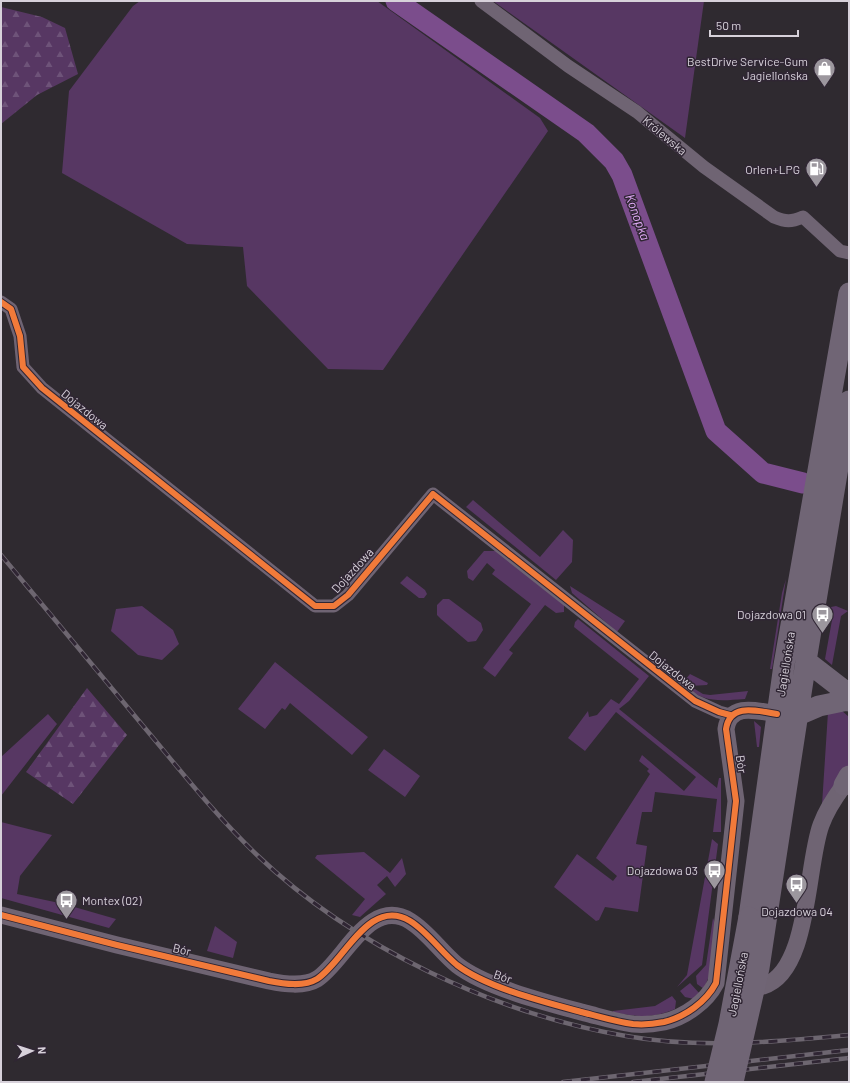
<svg xmlns="http://www.w3.org/2000/svg" width="850" height="1083" viewBox="0 0 850 1083" font-family="Barlow,sans-serif">
  <defs>
    <pattern id="forest-firs" width="22" height="20" patternUnits="userSpaceOnUse"><rect width="22" height="20" fill="#573763"/><path d="M5 1l3.5 6h-7zM16 11l3.5 6h-7z" fill="#6e5379"/></pattern>
  </defs>
  <rect width="100%" height="100%" fill="#2f2a30"/>
  <path fill="#573763" d="M140 1H377L540 118 548 131 383 370 328 369 247 286 243 247 187 244 62 173 69 91 133 6Z
    M493 1H704L685 138Z
    M473 500 540 557 563 530 573 540 572 562 556 580 466 507Z
    M484 551H496L564 605V612L556 613 545 605 509 650 513 653 495 677 483 668 531 604 492 574 495 570 487 563 473 581 468 578 467 571Z
    M407 576 425 590 427 594 424 598H419L400 583Z
    M786 579 772 669H770L782 593Z
    M570 586 625 621 617 632 572 593Z
    M443 599H449L481 623 483 630 476 641 468 642 441 619 437 615V605Z
    M142 606 173 630 179 644 162 660 138 655 111 631 116 609Z
    M836 606 848 611 841 616 832 665 825 659 832 620 831 607Z
    M578 619 649 676 629 701 619 709 717 788 719 778H721V832H713L717 799 655 792 652 812H642L636 844 647 846 638 912 605 907 599 920 596 921 554 887 577 854 613 881 617 876 596 858 650 774 647 771 649 769 639 761 642 755 684 791 696 777 616 712 585 751 568 738 588 711 589 717 597 715 611 699 619 704 639 679 574 627 575 622Z
    M275 662 368 737 352 755 290 703 285 710 282 708 265 729 238 709Z
    M690 674 708 683 707 685 690 686 703 694 710 695 748 691 745 699C718 701 705 703 682 685L684 683 688 685 685 680Z
    M841 710 849 717V765L822 805 828 712Z
    M48 714 57 724 1 796V757Z
    M754 721 761 727 759 747H757Z
    M384 749 420 776 405 797 368 770Z
    M1 822 52 835 20 876 17 894 64 904 116 919 109 928 1 898Z
    M712 839 718 844 702 965 677 987 687 975Z
    M364 852 390 873 402 858 406 874 395 887 387 876 377 885 386 894 360 917 352 915 365 899 315 858 317 855Z
    M713 918C722 938 712 970 704 989L697 984 696 976 706 965Z
    M215 926 237 942 233 958 207 951Z
    M690 983 700 994 694 999 685 997 680 991Z
    M672 996 676 1001 675 1009C652 1019 637 1017 613 1012V1011L655 1006Z"/>
  <path fill="url(#forest-firs)" d="M1 7 42 17 65 28 78 74 37 95 1 124Z
    M87 688 127 735 73 804 26 772Z"/>
  <g fill="none" stroke-linecap="round" stroke-linejoin="round">
    <path stroke="#7b4d8c" stroke-width="21" d="M396 1 586 133 614 161 622 175 716 431 763 473 803 483"/>
    <path stroke="#6f6473" stroke-width="13" d="M481 1 568 66 637 112 704 167 774 217C786 222 791 222 803 217L840 251 849 253
      M1 302 11 309 20 336 23 367 42 388 315 606H334L348 595 433 494 695 701 719 712 730 715"/>
    <path stroke="#6f6473" stroke-width="17" d="M1 915 117 945 269 981C284 984 304 987 317 979 344 962 369 896 410 921 428 932 441 952 457 965 487 988 548 1003 585 1013 601 1017 617 1022 633 1024 643 1025 654 1024 664 1022 685 1017 706 1002 716 983L736 801 726 729C730 702 758 711 777 714
      M744 987C750 987 757 988 763 986 810 972 806 865 821 825 826 811 835 797 844 785"/>
    <path stroke="#706575" stroke-width="21" d="M806 661 846 692 849 701
      M798 715 819 706 848 700
      M844 785 849 776
      M767 915 806 661 849 401
      M749 917 784 665 849 293"/>
    <defs>
      <path id="rail" d="M1 555C49 612 96 670 144 727 181 771 216 816 257 855 353 947 496 1014 626 1036 699 1049 775 1042 849 1035
        M563 1082 849 1050
        M633 1082 849 1058"/>
    </defs>
    <use href="#rail" stroke="#6d6670" stroke-width="4.5"/>
    <use href="#rail" stroke="#302634" stroke-width="3" stroke-dasharray="9" stroke-linecap="butt"/>
    <path stroke="#706575" stroke-width="21" d="M715 1082 729 1024 749 917
      M733 1082 759 968 767 915"/>
    <defs>
      <path id="cycleway" d="M1 302 11 309 20 336 23 367 42 388 315 606H334L348 595 433 494 695 701 719 712 730 715
        M1 915 117 945 269 981C284 984 304 987 317 979 344 962 369 896 410 921 428 932 441 952 457 965 487 988 548 1003 585 1013 601 1017 617 1022 633 1024 643 1025 654 1024 664 1022 685 1017 706 1002 716 983L736 801 726 729C730 702 758 711 777 714"/>
    </defs>
    <use href="#cycleway" stroke="#302634" stroke-width="8"/>
    <use href="#cycleway" stroke="#f17a3a" stroke-width="6"/>
  </g>
  <defs>
    <symbol id="shop-pin" viewBox="-11 -11 22 30"><path d="M0 17L-7.5 6A9.5 9.5 0 1 1 7.5 6Z" fill="#9c979e" stroke="#302634"/><path d="M-5-2.5h2.3a2.7 3.5 0 0 1 5.4 0H5L5.5 6h-11ZM-1.5-2.5h3a1.5 2.3 0 0 0-3 0Z" fill="#fff"/></symbol>
    <symbol id="fuel-pin" viewBox="-11 -11 22 30"><path d="M0 17L-7.5 6A9.5 9.5 0 1 1 7.5 6Z" fill="#9c979e" stroke="#302634"/><path d="M-5.5-6h7V0h2V4h1.3V-2.5L3-4.5l.8-.8L6-3V5H2.5V1h-1V6h-7ZM-4.2-4.7v3.2H.2V-4.7Z" fill="#fff"/></symbol>
    <symbol id="bus-pin" viewBox="-11 -11 22 30"><path d="M0 17L-7.5 6A9.5 9.5 0 1 1 7.5 6Z" fill="#9c979e" stroke="#302634"/><path d="M-5-6H5V4H4V6H2V4H-2V6H-4V4H-5ZM-3.5-4V0h7V-4ZM-3.5 1.2v1.5H-2V1.2ZM2 1.2v1.5H3.5V1.2Z" fill="#fff"/></symbol>
  </defs>
  <g fill-rule="evenodd">
    <use href="#shop-pin" x="812" y="56" width="25" height="34"/>
    <use href="#fuel-pin" x="804" y="156" width="25" height="34"/>
    <use href="#bus-pin" x="810" y="602" width="25" height="34"/>
    <use href="#bus-pin" x="702" y="858" width="25" height="34"/>
    <use href="#bus-pin" x="784" y="872" width="25" height="34"/>
    <use href="#bus-pin" x="54" y="888" width="25" height="34"/>
  </g>
  <g text-anchor="middle" dominant-baseline="central" stroke-width="3" stroke-linejoin="round" paint-order="stroke">
    <g font-size="12" fill="#d7d1da" stroke="#302634" text-anchor="end">
      <text x="808" y="61">BestDrive Service-Gum<tspan x="808" dy="14">Jagiellońska</tspan></text>
      <text x="800" y="169">Orlen+LPG</text>
      <text x="806" y="614">Dojazdowa 01</text>
      <text x="698" y="870">Dojazdowa 03</text>
      <text x="82" y="900" text-anchor="start">Montex (02)</text>
      <text x="797" y="911" text-anchor="middle">Dojazdowa 04</text>
    </g>
    <g font-size="12" fill="#d7d1da" stroke="#302634">
      <text transform="translate(665 135) rotate(40)">Królewska</text>
      <text transform="translate(85 409) rotate(39)">Dojazdowa</text>
      <text transform="translate(352 570) rotate(-48)">Dojazdowa</text>
      <text transform="translate(785 664) rotate(-81)">Jagiellońska</text>
      <text transform="translate(673 670) rotate(38)">Dojazdowa</text>
      <text transform="translate(742 764) rotate(82)">Bór</text>
      <text transform="translate(182 949) rotate(13)">Bór</text>
      <text transform="translate(503 976) rotate(19)">Bór</text>
      <text transform="translate(737 984) rotate(-79)">Jagiellońska</text>
    </g>
    <g font-size="13" font-style="italic" fill="#e1aaf7" stroke="#302634">
      <text transform="translate(638 217) rotate(70)">Konopka</text>
    </g>
  </g>
  <rect width="850" height="1083" fill="none" stroke="#d7d1da" stroke-width="4"/>
  <g transform="translate(32 1051) rotate(87)" stroke="#302634" stroke-width="3" paint-order="stroke">
  <path d="M0-3L7 15L0 10L-7 15Z" fill="#d7d1da"/>
  <text y="-6" font-size="11" font-weight="bold" text-anchor="middle" fill="#d7d1da">N</text>
  </g>
  <path d="M710 30v6h88v-6" fill="none" stroke="#d7d1da" stroke-width="2"/>
  <text x="716" y="30" font-size="12" fill="#d7d1da" stroke="#302634" stroke-width="3" paint-order="stroke">50 m</text>
</svg>
